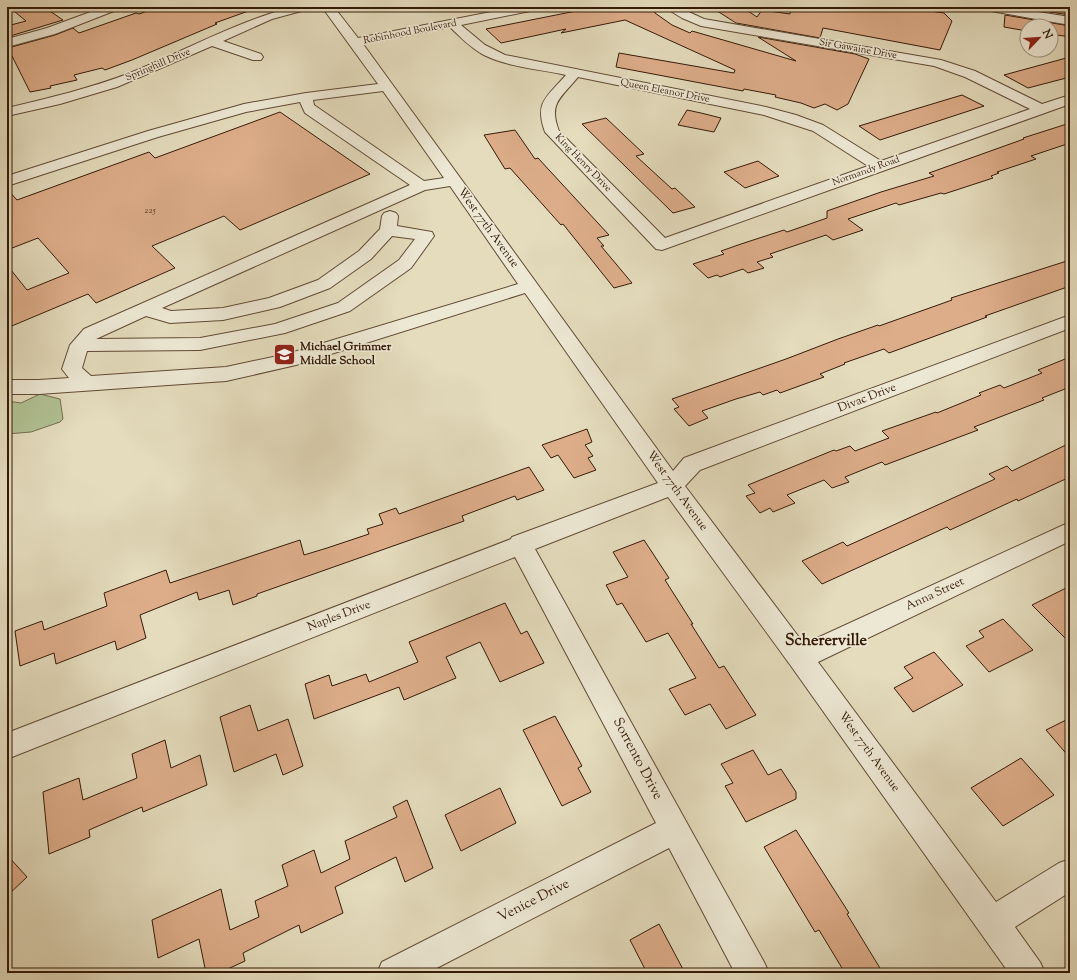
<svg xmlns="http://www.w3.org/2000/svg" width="1077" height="980" viewBox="0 0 1077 980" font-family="'Sorts Mill Goudy',serif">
  <rect width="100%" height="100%" fill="#e4dcbd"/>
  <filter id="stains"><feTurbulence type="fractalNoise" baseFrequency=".005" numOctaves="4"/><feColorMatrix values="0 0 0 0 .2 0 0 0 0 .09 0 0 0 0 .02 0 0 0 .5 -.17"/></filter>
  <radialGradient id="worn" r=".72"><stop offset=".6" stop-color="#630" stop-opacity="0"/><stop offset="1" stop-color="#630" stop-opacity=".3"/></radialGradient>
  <path fill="#b1c193" stroke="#736e4e" d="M40 394 60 399 63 419 60 422 31 432 7 434V401L21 403Z"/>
  <path fill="#ddad8a" stroke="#351a08" d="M9 7H44L63 20 7 37V26L26 21Z
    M158 7H254V9L215 23 217 24 132 60 105 70 102 68 74 75 77 80 50 86 51 88 30 92 8 48 55 35 73 28 79 33 136 13 139 14Z
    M577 7H654L655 13 672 25 690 33 692 31 796 61 758 37 855 54 869 59 848 104 837 110 825 104 814 108 801 103 775 97 776 95 744 89 743 91 616 67 619 53 734 73 735 70 625 20 561 33 566 29 501 43 486 29 581 10Z
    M711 7H742L757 17 762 10 790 14 791 7H904L944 13 952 21 940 50 823 28 820 38 736 23Z
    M1016 7H1070V15Z
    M1005 15 1070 26V37L1051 34V26H1027V31L1004 27Z
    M1070 57V77L1028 88 1004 75Z
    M962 95 984 106 880 140 859 126Z
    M687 110 701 113 721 118 714 132 678 125Z
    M280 112 370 174 240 230 224 216 152 246 175 268 96 303 88 294 7 328V265L27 290 69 273 38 238 7 250V189L17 200 149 152 155 158Z
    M606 118 644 154 636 156 672 189 675 188 695 207 673 213 582 124Z
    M1070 123V143L1031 156 1036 159 997 172 999 173 991 176 993 178 944 194 941 193 899 205 896 203 848 219 863 230 833 240 826 235 770 254 773 257 757 262 764 268 748 273 743 269 720 277 717 275 708 278 693 264 724 254 721 251 741 244 784 230 787 232 827 218V211L881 192 934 176 929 173 1024 139 1023 138Z
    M515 130 535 159 538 158 609 235 597 238 604 246H601L632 283 614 288 563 224 561 225 510 168 505 169 484 135Z
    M758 161 779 176 745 188 724 172Z
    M1070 260V286L985 316 987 317 889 353 884 349 844 363 845 364 820 374 824 377 780 393 777 390 763 395 760 392 736 399 702 411 708 418 689 426 674 409 679 407 672 399 786 359 838 339 878 325 879 326 952 300 951 298Z
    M1070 357V387L1042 398 1044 400 974 427 978 430 885 465 882 462 845 477 849 482 832 488 824 480 787 495 795 503 773 512 770 508 760 513 746 496 755 493 748 485 834 450 836 451 850 446 855 451 889 438 882 431 936 412 937 413 981 395 979 393 1000 385 1004 388 1042 373 1038 370Z
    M587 429 592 442 585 445 593 456 588 458 596 470 574 478 558 455 551 458 542 445Z
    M1070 443V477L1018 501 1017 499 950 530 947 527 822 584 802 561 843 542 847 546 995 479 989 474 1007 466 1012 471Z
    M529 467 544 490 517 500 515 496 462 516 464 521 257 594V596L233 605 229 590 199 600 197 592 140 615 146 638 117 650 115 641 56 664 54 653 20 666 15 631 42 621 44 630 107 606 104 593 166 570 170 583 300 540 304 555 327 548 369 534 367 529 383 524 379 514 396 508 399 514Z
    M644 540 669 578 665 580 693 624H691L719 668 724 666 756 715 726 729 710 704 685 715 669 689 696 678 668 633 646 642 622 603 617 605 606 585 628 577 613 552Z
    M1070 586V643L1032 605Z
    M505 603 521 634 527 631 544 663 500 682 480 642 446 657 456 678 404 700 399 687 314 719 305 684 329 675 332 686 366 674 369 682 418 662 409 642Z
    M1003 619 1033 650 989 672 966 646 984 637 979 631Z
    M934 652 963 685 913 712 894 688 913 678 904 667Z
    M250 705 258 731 288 719 303 766 283 775 276 754 234 772 220 717Z
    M555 716 582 766 578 768 591 792 562 806 523 730Z
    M1070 718V758L1046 730Z
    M165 740 171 768 200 755 207 785 143 812 142 807 89 830 90 837 49 854 43 792 79 778 83 800 137 778 132 754Z
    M753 750 768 775 781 769 796 792V799L746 822 725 786 733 783 721 764Z
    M1021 758 1054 795 1003 826 971 788Z
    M500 788 516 823 461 851 445 815Z
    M407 800 433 868 405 882 396 857 335 887 343 913 301 933 299 925 243 953 245 961 219 973H206L199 939 158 958 152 920 221 889 230 930 259 917 255 901 288 886 282 865 314 850 321 873 350 859 345 841 397 817 393 807Z
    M796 830 849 913 847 914 883 973H845L819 930 815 932 764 847Z
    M7 855 27 877 7 896Z
    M659 924 685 973H647L630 940Z"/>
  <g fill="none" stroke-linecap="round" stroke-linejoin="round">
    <defs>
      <path id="minor" d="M104 7H121L119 9 55 34 7 47V39L47 28Z
        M292 7H311L309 9 272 19 223 41 261 54 263 57 261 60H253L212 46 117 87 60 104 7 116V108C49 98 91 88 130 73 184 51 236 22 292 7Z
        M322 7H334L358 38 517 7H541L539 9 535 10 461 25 485 45 505 55 766 107 796 115 823 125 881 161 1030 109 965 77 934 66 701 26 682 18 664 7H678L704 19 941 60 975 71 1042 104 1070 95V104L662 250 656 249 545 132C534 102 547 97 566 75 539 69 508 67 484 55 471 48 460 37 450 27L363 44 673 471 684 458 1070 315V328L700 470 685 486 804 644 1070 522V541L818 662 996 902 1059 863 1070 859V892L1015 927 1040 962 1045 973H1009L791 666 668 497 535 549 764 962 769 973H735L669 848 427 973H377L382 962 656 823 515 557 7 759V733L511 539 512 537 658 483 525 293 296 365 226 381 39 394H7V380H39L69 378 62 369 70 345 84 329 410 185 305 113 300 102 246 112 158 137 7 186V176L148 131 244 104 306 93 378 84ZM578 77 764 115 813 131 868 166 665 238 559 131C548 103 561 98 578 77ZM383 91 444 178 424 181 314 105 313 100ZM450 186 518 284 287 354 226 367 91 376 82 368 87 351 200 350 285 333 350 311 411 268 434 236 432 232 397 226 398 216 396 213 390 211 384 213 382 216 380 229 359 251 318 280 269 298 223 308 171 311 162 308 425 190ZM392 236 415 239 399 260 338 303 275 324 200 338 96 339 146 316 170 323 223 320 280 307 330 288 371 259Z
        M979 7H1006L1070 17V25L985 10 981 9Z"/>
    </defs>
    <use href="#minor" stroke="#614a35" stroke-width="2"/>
    <use href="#minor" fill="#ede8d4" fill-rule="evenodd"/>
  </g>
  <defs>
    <symbol id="school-square" viewBox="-11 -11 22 22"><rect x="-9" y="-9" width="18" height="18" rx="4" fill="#8f2418" stroke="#ede8d4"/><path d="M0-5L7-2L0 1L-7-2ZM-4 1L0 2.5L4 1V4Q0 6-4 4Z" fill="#fff"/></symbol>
  </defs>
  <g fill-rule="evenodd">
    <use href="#school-square" x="272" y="342" width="25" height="25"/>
  </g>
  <g text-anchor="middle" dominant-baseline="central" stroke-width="3.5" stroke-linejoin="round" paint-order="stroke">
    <g font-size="9" fill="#5f3f28">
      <text x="150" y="210">225</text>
    </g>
    <g font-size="10" fill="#351a08" stroke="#ede8d4">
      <text transform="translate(410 32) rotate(-11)">Robinhood Boulevard</text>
      <text transform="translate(858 49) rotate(10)">Sir Gawaine Drive</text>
      <text transform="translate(158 65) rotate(-23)">Springhill Drive</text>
      <text transform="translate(665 91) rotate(11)">Queen Eleanor Drive</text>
      <text transform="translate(583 163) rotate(46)">King Henry Drive</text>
      <text transform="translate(866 171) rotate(-20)">Normandy Road</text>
    </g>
    <g font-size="12" fill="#351a08" stroke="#ede8d4">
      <text transform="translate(488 228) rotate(54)">West 77th Avenue</text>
      <text transform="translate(867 398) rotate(-21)">Divac Drive</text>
      <text transform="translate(677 491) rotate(54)">West 77th Avenue</text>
      <text transform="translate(935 594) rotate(-25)">Anna Street</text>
      <text transform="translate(339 616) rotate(-21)">Naples Drive</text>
      <text transform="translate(869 752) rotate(54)">West 77th Avenue</text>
    </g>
    <g font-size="12" font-weight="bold" fill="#351a08" stroke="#ede8d4" text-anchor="start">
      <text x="300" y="347">Michael Grimmer<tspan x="300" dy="14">Middle School</tspan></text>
    </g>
    <g font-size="14" fill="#351a08" stroke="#ede8d4">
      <text transform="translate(637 759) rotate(62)">Sorrento Drive</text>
      <text transform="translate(534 901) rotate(-27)">Venice Drive</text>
    </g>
    <g font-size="16" font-weight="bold" fill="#351a08" stroke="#ede8d4">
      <text x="826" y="641">Schererville</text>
    </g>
  </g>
  <rect width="1077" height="980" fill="none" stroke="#e4dcbd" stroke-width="24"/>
  <rect x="8" y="8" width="1061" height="964" fill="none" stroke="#351a08" stroke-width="2"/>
  <rect x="12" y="12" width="1053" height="956" fill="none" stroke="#351a08"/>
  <g transform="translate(1039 38) rotate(65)"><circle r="19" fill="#ede8d4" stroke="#a39682"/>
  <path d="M0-3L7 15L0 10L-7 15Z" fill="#8f2418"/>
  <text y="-6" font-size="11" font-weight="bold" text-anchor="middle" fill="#351a08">N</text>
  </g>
  <rect width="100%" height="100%" filter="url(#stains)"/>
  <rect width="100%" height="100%" fill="url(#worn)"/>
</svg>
